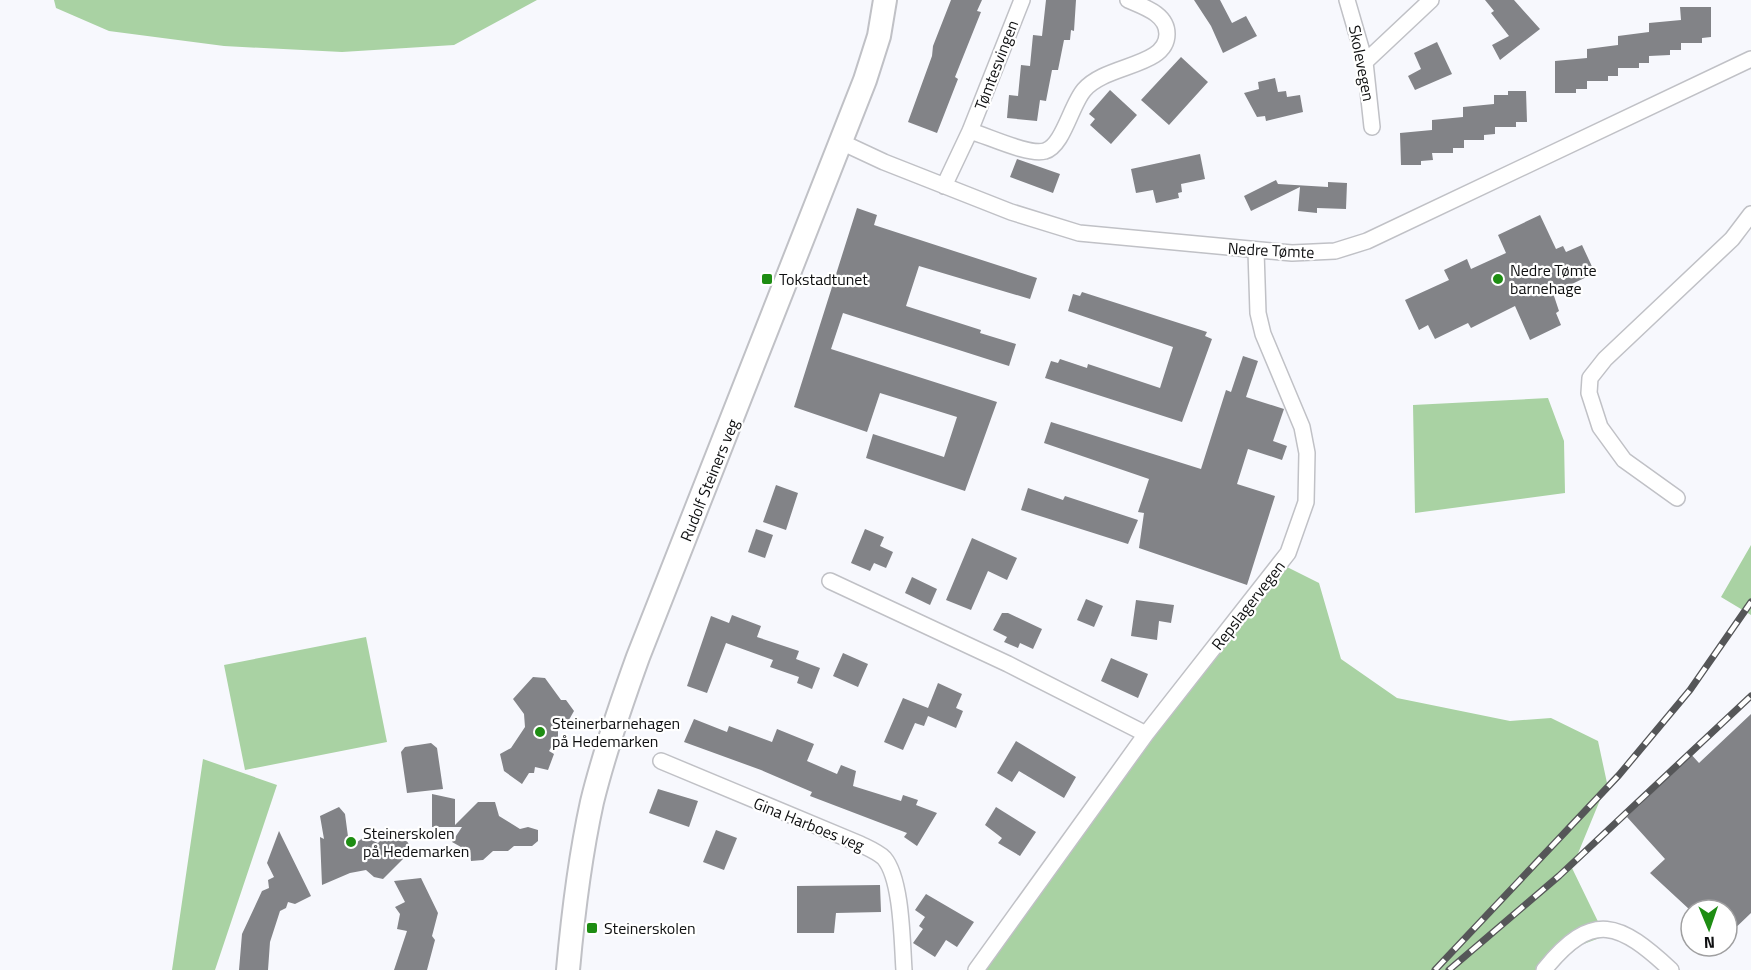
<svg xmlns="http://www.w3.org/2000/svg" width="1751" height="970" viewBox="0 0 1751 970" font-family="'Titillium Web',sans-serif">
  <rect width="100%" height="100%" fill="#f7f8fd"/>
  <path fill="#a9d2a3" d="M54 0H537L454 45 342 52 224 46 109 31 56 8Z
    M1548 398 1564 441 1565 493 1415 513 1413 405Z
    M1751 545V615L1721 597Z
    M1275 561 1319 583 1341 659 1397 698 1510 721 1551 718 1598 741 1607 783 1572 868 1605 936 1581 945 1551 970H982Z
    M366 637 387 742 245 770 224 665Z
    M203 759 277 785 215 970H172Z"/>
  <path fill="#828387" d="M951 0H982L977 11 981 12 955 77 958 79 937 133 908 122 932 56 933 46Z
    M1046 0H1076L1074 31 1071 30 1070 40H1064L1058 70H1052L1046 101 1040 100 1037 121 1007 118 1009 95 1018 96 1021 65 1030 66 1033 35 1042 36Z
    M1194 0H1220L1232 23 1246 16 1257 36 1223 53 1211 26Z
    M1485 0H1514L1540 29 1500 60 1492 45 1509 36 1491 13 1494 11Z
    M1680 7H1711V37L1702 38V43H1681V50H1670V55L1649 56V63H1639V68H1618V76H1608V81H1587V89H1576V93H1555V61L1587 58V49L1618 45V36L1649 32V23L1681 20Z
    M1437 42 1452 74 1415 90 1408 76 1421 69 1414 53Z
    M1181 57 1208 82 1169 125 1141 100Z
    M1275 78 1278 92 1286 91 1287 97 1300 95 1303 112 1266 121 1265 116 1257 117 1244 93 1259 89 1258 82Z
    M1110 90 1137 115 1111 144 1090 125 1095 119 1089 114Z
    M1508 91H1526L1527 122H1516V127H1495V134L1484 135V140H1464V148H1453V153H1432L1433 160 1421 161V165H1401L1400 133 1432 130V120L1463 117V107L1494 104V95H1508Z
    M1200 154 1205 179 1181 184 1182 192 1178 193 1179 198 1156 203 1153 190 1136 193 1131 169Z
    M1017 159 1060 174 1053 193 1010 177Z
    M1276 180 1278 184 1328 187V182L1347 183 1346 209 1317 208V213L1298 211 1300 187 1251 211 1244 196Z
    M857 208 877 215 874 225 1037 278 1030 299 919 266 906 306 981 330 980 333 1016 344 1009 366 843 313 831 349 997 402 965 491 866 458 873 434 944 457 957 417 880 393 867 432 794 407Z
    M1540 215 1556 249 1563 246 1566 252 1582 245 1595 273 1553 293 1559 311 1556 313 1561 325 1530 340 1515 306 1471 328 1468 323 1435 339 1428 325 1419 330 1405 300 1449 280 1444 270 1467 259 1471 269 1506 253 1498 235Z
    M1082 292 1207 332 1205 336 1212 339 1182 422 1045 378 1051 361 1058 363 1060 359 1087 368 1088 364 1160 388 1173 347 1068 311 1073 294 1080 296Z
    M1243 356 1258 361 1246 397 1284 409 1273 441 1287 446 1282 460 1248 449 1237 484 1275 496 1247 585 1139 548 1144 513 1138 512 1149 479 1044 443 1051 422 1201 469 1226 390 1231 392Z
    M776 485 798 493 786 530 763 522Z
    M1028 488 1063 500 1065 496 1138 520 1128 544 1021 510Z
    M756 529 773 535 765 558 748 552Z
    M865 529 884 537 880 546 893 552 886 568 874 563 870 571 851 563Z
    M972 538 1017 558 1007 580 988 571 971 610 946 600Z
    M912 577 937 589 930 605 905 593Z
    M1086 599 1103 606 1094 627 1077 620Z
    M1136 600 1174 605 1171 623 1159 621 1157 640 1131 636Z
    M1002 613H1008L1042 629 1033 649 1020 643 1018 648 1004 642 1007 637 993 630Z
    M732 615 761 626 757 637 799 651 796 659 820 668 812 689 797 683 799 677 770 667 773 660 726 643 707 693 687 686 711 616 729 623Z
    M843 653 868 664 858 687 833 676Z
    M1111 658 1148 674 1138 698 1101 681Z
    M533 677 545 678 561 700H566L574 711 566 725H558V736L549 751 554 754 548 770 535 767 534 773H529L522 784 504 771 500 754 511 748 525 727 524 714 513 699Z
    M938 683 962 694 956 708 963 711 956 728 928 716 924 726 915 723 903 750 884 742 903 698 928 708Z
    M1751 714V913L1727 936V910H1690L1650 873 1665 859 1627 817 1678 768 1675 764 1689 752 1699 763Z
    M694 719 727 732 729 726 772 742 777 729 814 744 807 761 837 774 841 765 856 771 853 786 901 801 903 795 918 800 916 805 937 813 917 846 904 837 907 833 810 796 812 792 761 770 684 742Z
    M1016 741 1076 777 1064 798 1019 771 1012 782 997 773Z
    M431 743 437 748 443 789 407 793 401 752 405 747Z
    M658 789 698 801 689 827 649 813Z
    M432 794 455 799V825L478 802H495L499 816 520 829 528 827 538 830V841L532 846H514L508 851H493L483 860 471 861 470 852 452 842 462 827H432Z
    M339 807 345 814 349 844 355 840 356 843 364 837 378 843 392 829 403 834 412 850 383 879 374 877 366 870 350 873 322 885 320 837 324 839 320 816Z
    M996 807 1036 832 1020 856 998 843 1002 838 985 825Z
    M716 830 737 838 724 870 703 862Z
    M279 831 311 896 295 904 288 902 286 908 280 911 270 942 268 970H239L242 934 262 891 269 888 268 880 274 877 267 863Z
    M421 878 438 913 432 936 435 940 427 970H394L407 931 397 929 400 914 395 907 405 902 394 881Z
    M880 885 881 912 836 913 834 933H797V886Z
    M926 894 974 922 957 947 946 940 935 957 913 943 923 929 919 926 925 917 915 910Z"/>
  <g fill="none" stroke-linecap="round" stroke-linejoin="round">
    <defs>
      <path id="street" d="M1347 0 1365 62 1372 127
        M1365 62 1431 0
        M970 131C988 136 1029 156 1045 151 1063 146 1071 105 1084 90 1106 64 1167 67 1167 34 1167 14 1144 7 1128 0
        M839 141 884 162 1011 212 1079 233 1292 253 1335 251 1367 241 1751 59
        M944 186 970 131 1022 0
        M1677 498 1624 460 1600 427 1589 393 1590 378 1605 359 1732 239 1751 214
        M830 581 1008 664 1146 734
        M661 761 860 844C868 848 878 852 884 858 902 879 902 942 904 970
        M976 970 1146 734 1288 553 1306 502 1307 453 1302 427 1263 334 1258 313 1256 251
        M1544 970C1593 909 1620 923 1671 970"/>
      <path id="secondary" d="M568 970C573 914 580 857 592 802 604 753 621 704 638 657L865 80 879 36 885 0"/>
    </defs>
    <use href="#street" stroke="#c0c1c6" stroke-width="18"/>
    <use href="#secondary" stroke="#c0c1c6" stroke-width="26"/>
    <use href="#street" stroke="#fff" stroke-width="15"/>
    <use href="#secondary" stroke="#fff" stroke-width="22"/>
    <defs>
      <path id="rail" d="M1435 970 1619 775 1690 690 1751 602
        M1449 970 1559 876 1751 696"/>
    </defs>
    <use href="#rail" stroke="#555658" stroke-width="7"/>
    <use href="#rail" stroke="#fff" stroke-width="4.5" stroke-dasharray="14" stroke-linecap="butt"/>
  </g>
  <g fill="#1e8d13" stroke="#fff" stroke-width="2">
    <rect x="761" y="273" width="12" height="12" rx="3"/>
    <circle cx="1498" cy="279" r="6"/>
    <circle cx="540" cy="732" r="6"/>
    <circle cx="351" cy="842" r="6"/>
    <rect x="586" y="922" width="12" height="12" rx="3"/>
  </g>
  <g text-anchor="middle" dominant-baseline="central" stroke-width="4.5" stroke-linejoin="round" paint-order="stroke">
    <g font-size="16" fill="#0f1011" stroke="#fff">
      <text transform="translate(1362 63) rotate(79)">Skolevegen</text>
      <text transform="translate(996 65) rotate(-69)">Tømtesvingen</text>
      <text transform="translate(1271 250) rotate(3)">Nedre Tømte</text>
      <text transform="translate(709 480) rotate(-68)">Rudolf Steiners veg</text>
      <text transform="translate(1248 605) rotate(-52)">Repslagervegen</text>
      <text transform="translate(809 824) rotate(22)">Gina Harboes veg</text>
    </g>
    <g font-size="16" fill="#0f1011" stroke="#fff" text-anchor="start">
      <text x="1510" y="270">Nedre Tømte<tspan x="1510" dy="18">barnehage</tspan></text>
      <text x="779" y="279">Tokstadtunet</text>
      <text x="552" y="723">Steinerbarnehagen<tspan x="552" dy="18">på Hedemarken</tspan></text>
      <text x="363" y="833">Steinerskolen<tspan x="363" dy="18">på Hedemarken</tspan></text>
      <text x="604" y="928">Steinerskolen</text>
    </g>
  </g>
  <g transform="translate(1709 928) rotate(178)"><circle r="28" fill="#ffffff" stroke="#9f9fa0" stroke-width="1.5"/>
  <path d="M0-4.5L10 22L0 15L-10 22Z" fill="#1e8d13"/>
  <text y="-9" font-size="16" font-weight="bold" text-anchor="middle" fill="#0f1011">N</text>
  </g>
</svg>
